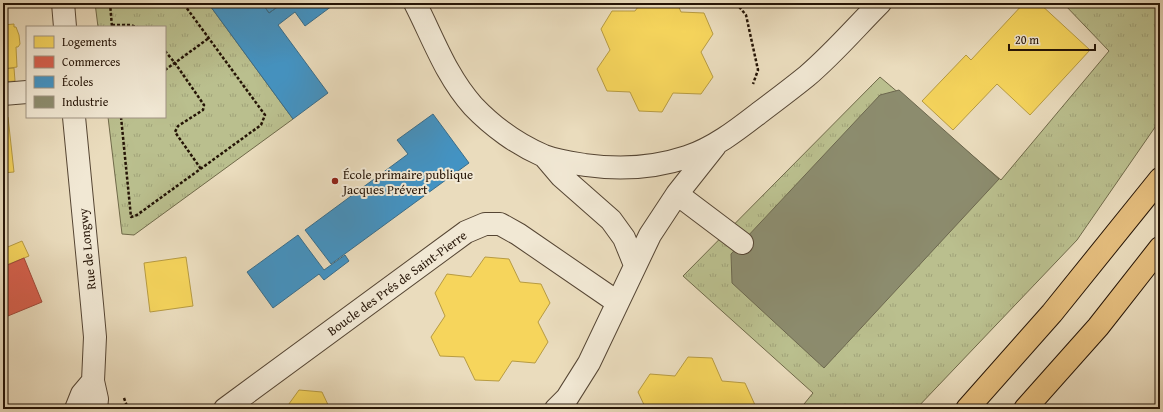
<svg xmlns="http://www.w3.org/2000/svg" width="1163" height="412" viewBox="0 0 1163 412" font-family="'Gentium Book Plus',serif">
  <defs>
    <pattern id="grass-tufts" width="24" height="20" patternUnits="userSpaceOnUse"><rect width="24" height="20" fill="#babf8e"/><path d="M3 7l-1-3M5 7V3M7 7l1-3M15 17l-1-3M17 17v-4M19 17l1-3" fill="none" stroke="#a0a379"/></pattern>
  </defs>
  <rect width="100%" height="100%" fill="#eadcbd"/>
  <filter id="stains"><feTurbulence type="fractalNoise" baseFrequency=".005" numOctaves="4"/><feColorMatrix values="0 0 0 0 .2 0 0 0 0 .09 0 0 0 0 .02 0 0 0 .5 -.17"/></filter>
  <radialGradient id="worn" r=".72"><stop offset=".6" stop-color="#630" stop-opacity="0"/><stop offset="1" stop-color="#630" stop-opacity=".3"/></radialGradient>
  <path fill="url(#grass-tufts)" stroke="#706a4a" d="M95 3H208L293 119 134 235 122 234 108 117H165V27H98Z
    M1063 3H1160V120L1077 240 916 409H800L813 393 683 276 880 77 1001 180 1109 51Z"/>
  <path fill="#f6d55c" stroke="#b79b42" d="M641 3H677L681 12 704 13 713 34 701 52 713 77 701 94 673 93 662 112 639 111 630 92 607 91 597 69 610 50 601 29 612 11H635Z
    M1024 3H1039L1090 50 1030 115 997 84 953 130 922 101 966 55 971 60Z
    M14 24V27H16L19 35 20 44 18 47H16L17 67 3 69V25Z
    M14 68 15 81 3 82V69Z
    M3 117H8L14 172 3 173Z
    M22 241 29 256 4 266 3 249Z
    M186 257 193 306 150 312 144 263Z
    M485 257 509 259 520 282 541 284 550 303 538 322 548 342 535 363 512 361 499 381 475 380 464 357 440 356 431 337 445 316 435 293 447 274 471 277Z
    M688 357 712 358 722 381 745 383 755 405 752 409H646L638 392 650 374 675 376Z
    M299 390 322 392 330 409H259L261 406 286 408Z"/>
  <path fill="#d6604d" stroke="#a14938" d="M24 258 42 302 3 318V267Z"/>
  <path fill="#4393c3" stroke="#3a6d8a" d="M208 3H262L269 13 283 3H336L305 26 295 12 278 25 328 93 293 119Z
    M262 3H283L269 13Z
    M433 114 469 163 331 264 305 230 408 154 397 140Z
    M298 235 324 270 345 255 349 261 324 280 319 274 273 308 247 272Z"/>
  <path fill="#8c8c6e" stroke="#6d684f" d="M899 90 999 179 824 368 732 283 731 254 880 95Z"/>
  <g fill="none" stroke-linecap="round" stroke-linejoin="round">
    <defs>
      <path id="minor" d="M63 3 65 27
        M415 3C433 38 446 76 473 106 492 126 518 145 544 156 557 161 572 163 585 165 620 170 654 168 687 157 714 148 737 130 759 113 775 101 791 89 807 76 833 54 856 27 880 3
        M3 94 27 92
        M74 117 92 304 95 337 93 381 97 399 96 409
        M544 156 561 176 611 220 624 238 635 265
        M677 194 742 243
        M76 409 82 394 93 381
        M225 409 466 232 485 224H500L518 234 617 302
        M556 409 567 398 589 363 650 235 677 194 715 146"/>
      <path id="major" d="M967 409 1052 313 1160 179
        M1025 409 1098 327 1160 248"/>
    </defs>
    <use href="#minor" stroke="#564634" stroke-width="24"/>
    <use href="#major" stroke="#251406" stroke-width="24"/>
    <path stroke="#251406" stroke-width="2.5" stroke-dasharray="3 2" stroke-linecap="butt" d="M110 3 112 27
      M736 3 746 15 758 70 753 84
      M112 25H130L137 27
      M165 51 175 63 204 105 203 110 178 126 175 132 201 169
      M165 70 209 38
      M121 117 131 217 137 215 261 125 265 115 183 3
      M124 398 128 409"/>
    <use href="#minor" stroke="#f1e8d4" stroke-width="22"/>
    <use href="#major" stroke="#e5be7e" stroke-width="22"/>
  </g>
  <circle fill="#8f2418" stroke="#f1e8d4" stroke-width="1.5" cx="335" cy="181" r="4"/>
  <g text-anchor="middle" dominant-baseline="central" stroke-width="4" stroke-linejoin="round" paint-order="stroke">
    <g font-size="13" fill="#251406" stroke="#f1e8d4" text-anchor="start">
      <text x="343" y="174">École primaire publique<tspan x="343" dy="15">Jacques Prévert</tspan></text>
    </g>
    <g font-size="13" fill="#251406" stroke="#f1e8d4">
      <text transform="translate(87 249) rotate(-96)">Rue de Longwy</text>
      <text transform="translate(397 283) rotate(-36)">Boucle des Prés de Saint-Pierre</text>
    </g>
  </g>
  <rect width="1163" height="412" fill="none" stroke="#eadcbd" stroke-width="16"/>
  <rect x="4" y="4" width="1155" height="404" fill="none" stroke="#251406" stroke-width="2"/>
  <rect x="8" y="8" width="1147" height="396" fill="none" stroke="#251406"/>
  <rect x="26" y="26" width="140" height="92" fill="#f1e8d4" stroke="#9f9382"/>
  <rect x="34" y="36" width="20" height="12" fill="#f6d55c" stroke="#9f9382"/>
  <text x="62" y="46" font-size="12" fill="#251406">Logements</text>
  <rect x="34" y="56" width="20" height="12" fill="#d6604d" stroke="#9f9382"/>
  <text x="62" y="66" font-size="12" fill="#251406">Commerces</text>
  <rect x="34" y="76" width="20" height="12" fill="#4393c3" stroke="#9f9382"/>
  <text x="62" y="86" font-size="12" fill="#251406">Écoles</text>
  <rect x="34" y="96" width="20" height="12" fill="#8c8c6e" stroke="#9f9382"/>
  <text x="62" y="106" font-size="12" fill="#251406">Industrie</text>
  <path d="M1009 44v6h86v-6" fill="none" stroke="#251406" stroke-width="2"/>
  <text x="1015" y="44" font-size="12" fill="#251406" stroke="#f1e8d4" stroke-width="3" paint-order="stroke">20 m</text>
  <rect width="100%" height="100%" filter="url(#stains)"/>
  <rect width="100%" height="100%" fill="url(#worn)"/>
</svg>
